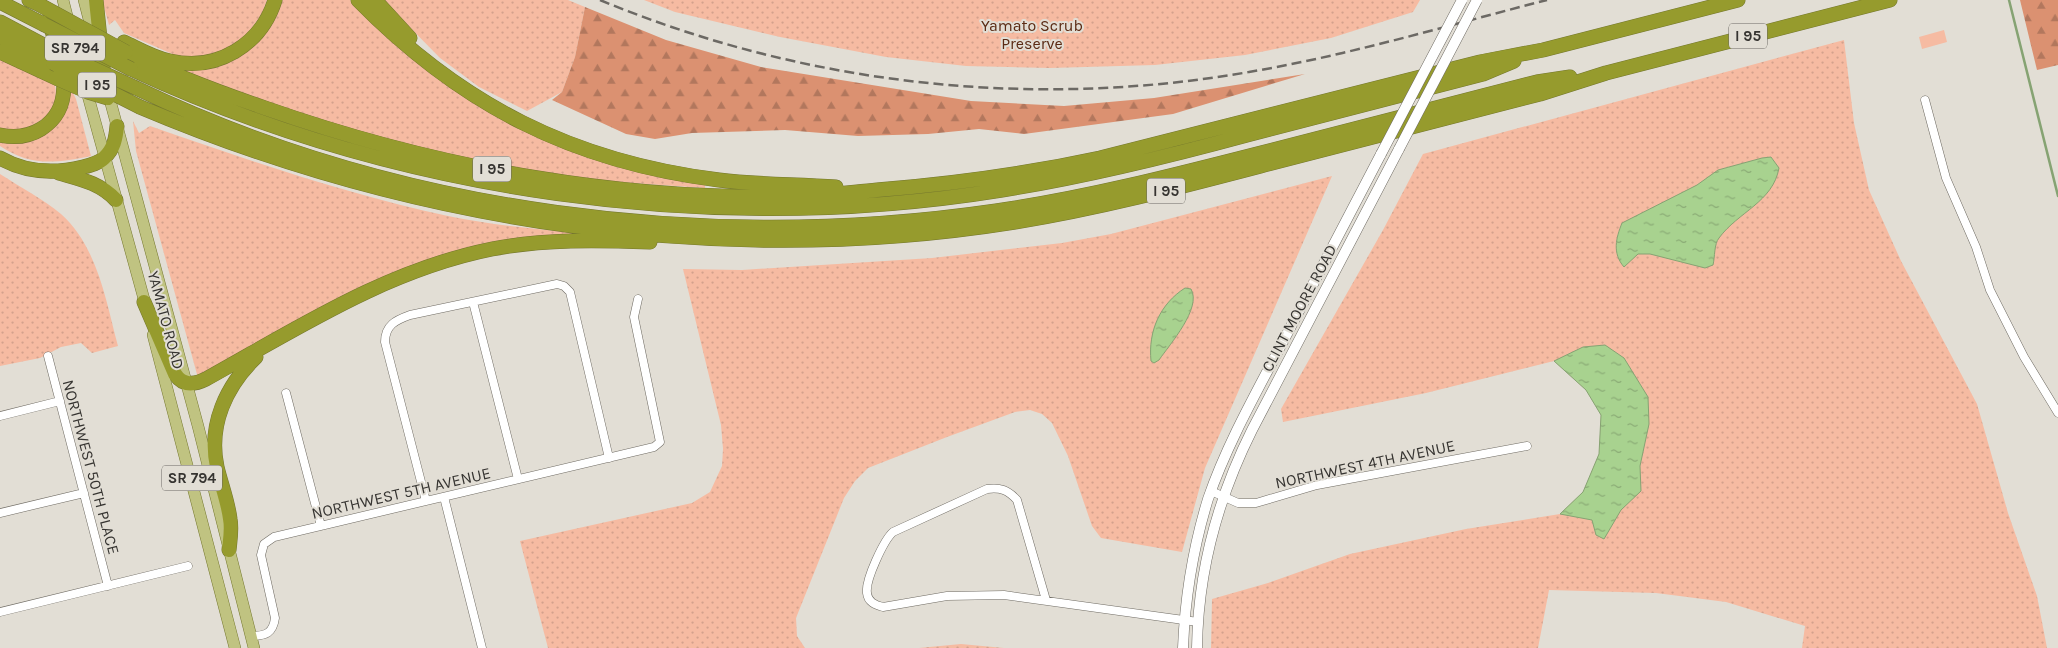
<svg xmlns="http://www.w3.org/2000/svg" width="2058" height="648" viewBox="0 0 2058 648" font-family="Karla,sans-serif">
  <defs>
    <pattern id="grass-dots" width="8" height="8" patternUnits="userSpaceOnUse" patternTransform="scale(1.25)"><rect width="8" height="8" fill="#f6bba2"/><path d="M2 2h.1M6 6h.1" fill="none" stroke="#d4a18c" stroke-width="1.8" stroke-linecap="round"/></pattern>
    <pattern id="forest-firs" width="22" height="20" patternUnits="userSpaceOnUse" patternTransform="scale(1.25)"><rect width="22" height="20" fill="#db9171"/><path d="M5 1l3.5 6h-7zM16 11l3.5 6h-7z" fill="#b2775d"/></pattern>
    <pattern id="water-ripples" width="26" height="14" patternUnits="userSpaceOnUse" patternTransform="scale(1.25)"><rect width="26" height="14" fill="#a8d28f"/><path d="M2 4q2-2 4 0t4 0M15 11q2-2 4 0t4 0" fill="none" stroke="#8aab75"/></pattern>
  </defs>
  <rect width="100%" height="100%" fill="#e2ded5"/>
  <path fill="url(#grass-dots)" d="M102 0H267L262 14 248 33 228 49 210 56 191 58 177 56 124 33 115 20 109 25Z
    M280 0H350C413 65 486 120 572 151 586 156 602 158 616 162 646 169 675 176 705 183V188L616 182 553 175 448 155 327 124 184 73 185 68 225 62Z
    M383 0H568L585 7 575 57 562 92 527 111 479 87 440 58Z
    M644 0H1420L1413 12 1331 38 1245 55 1155 65 1050 68 966 66 886 57 780 37 675 12Z
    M1844 40 1854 123 1869 190 1901 261 1977 404 2008 513 2037 596 2047 648H1802L1805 626 1726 602 1656 593 1549 590 1538 648H1211L1212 599 1268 583 1350 554 1466 529 1560 514 1583 492 1599 454 1601 415 1586 390 1554 361 1426 393 1283 422 1281 409 1383 230 1423 154Z
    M0 59 55 85C58 99 53 112 41 120 36 124 32 124 29 130L0 131Z
    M71 89 76 99 91 156C56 163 31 167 0 146V140H28Z
    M133 121 139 133 150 126C248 160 346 194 448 216 491 225 536 229 580 233L579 238 442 258 198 378 136 151Z
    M0 174C20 187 43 199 61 214 98 247 106 302 118 346L92 353 81 343 61 347 40 358 0 366Z
    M1332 176 1205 468 1182 552 1101 538 1092 526 1068 456 1052 423 1042 414 1030 410 1015 412 947 437 868 468 855 481 844 498 796 618 797 636 805 648H548L520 541 692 503 710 492 722 466 723 449 721 425 683 269 742 270 932 258 1062 243 1111 234Z
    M961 644 1004 648H919Z"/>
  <path fill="url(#forest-firs)" d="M2020 0H2058V65L2037 70Z
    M585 7 666 40 761 67 971 101 1064 106 1154 98 1305 74 1173 114 1024 134 979 129 928 134 858 136 785 130 692 133 655 139 626 134 552 100 562 92 575 57Z"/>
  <path fill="#f6bba2" d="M1944 30 1947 42 1922 49 1919 37Z"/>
  <path fill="url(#water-ripples)" stroke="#86a373" d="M1771 157 1779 168C1773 202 1738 212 1719 238 1714 244 1715 257 1713 265L1705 268 1650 254H1638L1624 267C1612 253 1616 238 1622 223L1697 185 1718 170 1762 158Z
    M1185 288 1191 289C1202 308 1170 344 1159 360L1154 363 1151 361C1148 331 1160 304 1185 288Z
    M1605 345 1624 358 1648 397 1649 424 1640 466 1641 491 1621 510 1604 539 1596 535 1592 520 1560 514 1583 492 1599 454 1601 415 1586 390 1554 361 1583 347Z"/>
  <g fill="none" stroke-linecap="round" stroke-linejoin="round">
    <path stroke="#86a373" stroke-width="2.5" d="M2009 0 2058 196"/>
    <defs>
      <path id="street" d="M1925 100 1946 178 1976 247 1990 290 2024 357 2058 413
        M473 302 518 479
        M48 356 108 586
        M286 393 321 526
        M0 416 60 401
        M1211 491 1238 503H1256L1317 485 1527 446
        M444 497 482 648
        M426 501 385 342C385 325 396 320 410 315L557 284 564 286 570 292 609 458
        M0 513 84 493
        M1046 600 1017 500C1008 490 1000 487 987 489L893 532C884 540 865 580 867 593 868 602 875 605 883 607L947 596 1004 595 1198 622
        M0 612 188 566
        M251 636C266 636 273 633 275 618L261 555 264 544 274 537 654 447 660 442 634 317 638 299"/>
      <path id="secondary" d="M1183 648C1185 597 1193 548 1208 499 1228 441 1260 386 1288 332 1319 272 1350 213 1381 154
        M1197 648C1198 571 1218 498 1252 430L1399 149"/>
      <path id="primary" d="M63 0 80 67
        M84 0 94 39
        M85 85 147 310
        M107 89 198 426 254 648
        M153 335 235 648"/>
      <path id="highway" d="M29 0 40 5
        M96 0 104 77
        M358 0C461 105 573 162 719 180 758 185 797 184 836 187
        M375 0 410 38
        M0 2 43 24
        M0 22 49 48
        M0 37 53 63
        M124 42C139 49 154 58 170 61 217 72 261 45 275 0
        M0 52 56 78
        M126 52C170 74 218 92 265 108 439 169 627 203 812 196 834 195 855 192 877 190 952 184 1026 174 1100 158L1480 62 1543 50 1738 0
        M131 69C399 193 710 237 1002 190 1085 177 1166 157 1247 135 1325 115 1404 95 1483 74L1514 61
        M136 88C400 214 707 253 996 211 1085 198 1171 176 1257 154 1350 130 1444 106 1537 82L1570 77
        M140 107C414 223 720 269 1015 222 1101 208 1184 186 1268 164 1359 141 1449 117 1540 94L1606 73 1890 0
        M0 135C14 138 28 137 41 129 81 104 58 56 49 20
        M0 158C26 173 54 174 83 167 91 165 99 163 104 158 114 149 116 138 117 126
        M59 173C80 179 100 183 116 200
        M144 302 175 374C183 386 194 385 206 379 298 328 387 270 492 249 544 239 597 240 650 242
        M229 550C230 540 232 529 230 519 228 502 221 484 217 467 208 425 226 386 256 357"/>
    </defs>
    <use href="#street" stroke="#6f6b63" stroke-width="9"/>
    <use href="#secondary" stroke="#6f6b63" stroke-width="11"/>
    <use href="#primary" stroke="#74772e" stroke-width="12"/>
    <use href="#highway" stroke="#74772e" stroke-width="15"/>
    <use href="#street" stroke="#fff" stroke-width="8"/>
    <use href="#secondary" stroke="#fff" stroke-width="10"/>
    <use href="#primary" stroke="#c0c381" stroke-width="11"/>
    <use href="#highway" stroke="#969b2d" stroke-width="14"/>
    <path stroke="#6c6964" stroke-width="2.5" stroke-dasharray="10 5" stroke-linecap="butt" d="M600 0C805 85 1031 110 1249 72 1350 55 1449 25 1547 0"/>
    <defs>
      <path id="secondary-bridge" d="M1399 149 1477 0
        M1381 154 1462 0"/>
      <path id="highway-bridge" d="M40 5 126 52
        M43 24 131 69
        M49 48 136 88
        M53 63 140 107
        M56 78 88 92 108 98"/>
    </defs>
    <use href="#secondary-bridge" stroke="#6f6b63" stroke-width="11" stroke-linecap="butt"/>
    <use href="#highway-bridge" stroke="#74772e" stroke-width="15" stroke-linecap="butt"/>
    <use href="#secondary-bridge" stroke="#fff" stroke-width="10"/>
    <use href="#highway-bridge" stroke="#969b2d" stroke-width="14"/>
  </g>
  <g text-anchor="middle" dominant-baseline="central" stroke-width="4" stroke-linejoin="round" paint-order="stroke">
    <g fill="#e2ded5" stroke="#6a6762" stroke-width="1">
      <rect x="1729" y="23.5" width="38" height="25" rx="4"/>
      <rect x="45" y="35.5" width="60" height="25" rx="4"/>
      <rect x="78" y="72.5" width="38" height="25" rx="4"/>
      <rect x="473" y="156.5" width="38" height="25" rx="4"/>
      <rect x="1147" y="178.5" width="38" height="25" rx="4"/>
      <rect x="162" y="465.5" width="60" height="25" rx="4"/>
    </g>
    <g font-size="15" font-weight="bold" fill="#363431">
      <text x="1748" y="36">I 95</text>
      <text x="75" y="48">SR 794</text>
      <text x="97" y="85">I 95</text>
      <text x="492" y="169">I 95</text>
      <text x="1166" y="191">I 95</text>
      <text x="192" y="478">SR 794</text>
    </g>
    <g font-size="16" fill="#5b2b14" stroke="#e2ded5">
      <text x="1032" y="25">Yamato Scrub<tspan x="1032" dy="18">Preserve</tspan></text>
    </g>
    <g font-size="16" fill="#363431" stroke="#e2ded5">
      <text transform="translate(1299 308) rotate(-62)">CLINT MOORE ROAD</text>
      <text transform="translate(166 320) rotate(75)">YAMATO ROAD</text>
      <text transform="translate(1365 464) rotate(-12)">NORTHWEST 4TH AVENUE</text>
      <text transform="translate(91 467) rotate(75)">NORTHWEST 50TH PLACE</text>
      <text transform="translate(401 493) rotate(-13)">NORTHWEST 5TH AVENUE</text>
    </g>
  </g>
</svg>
